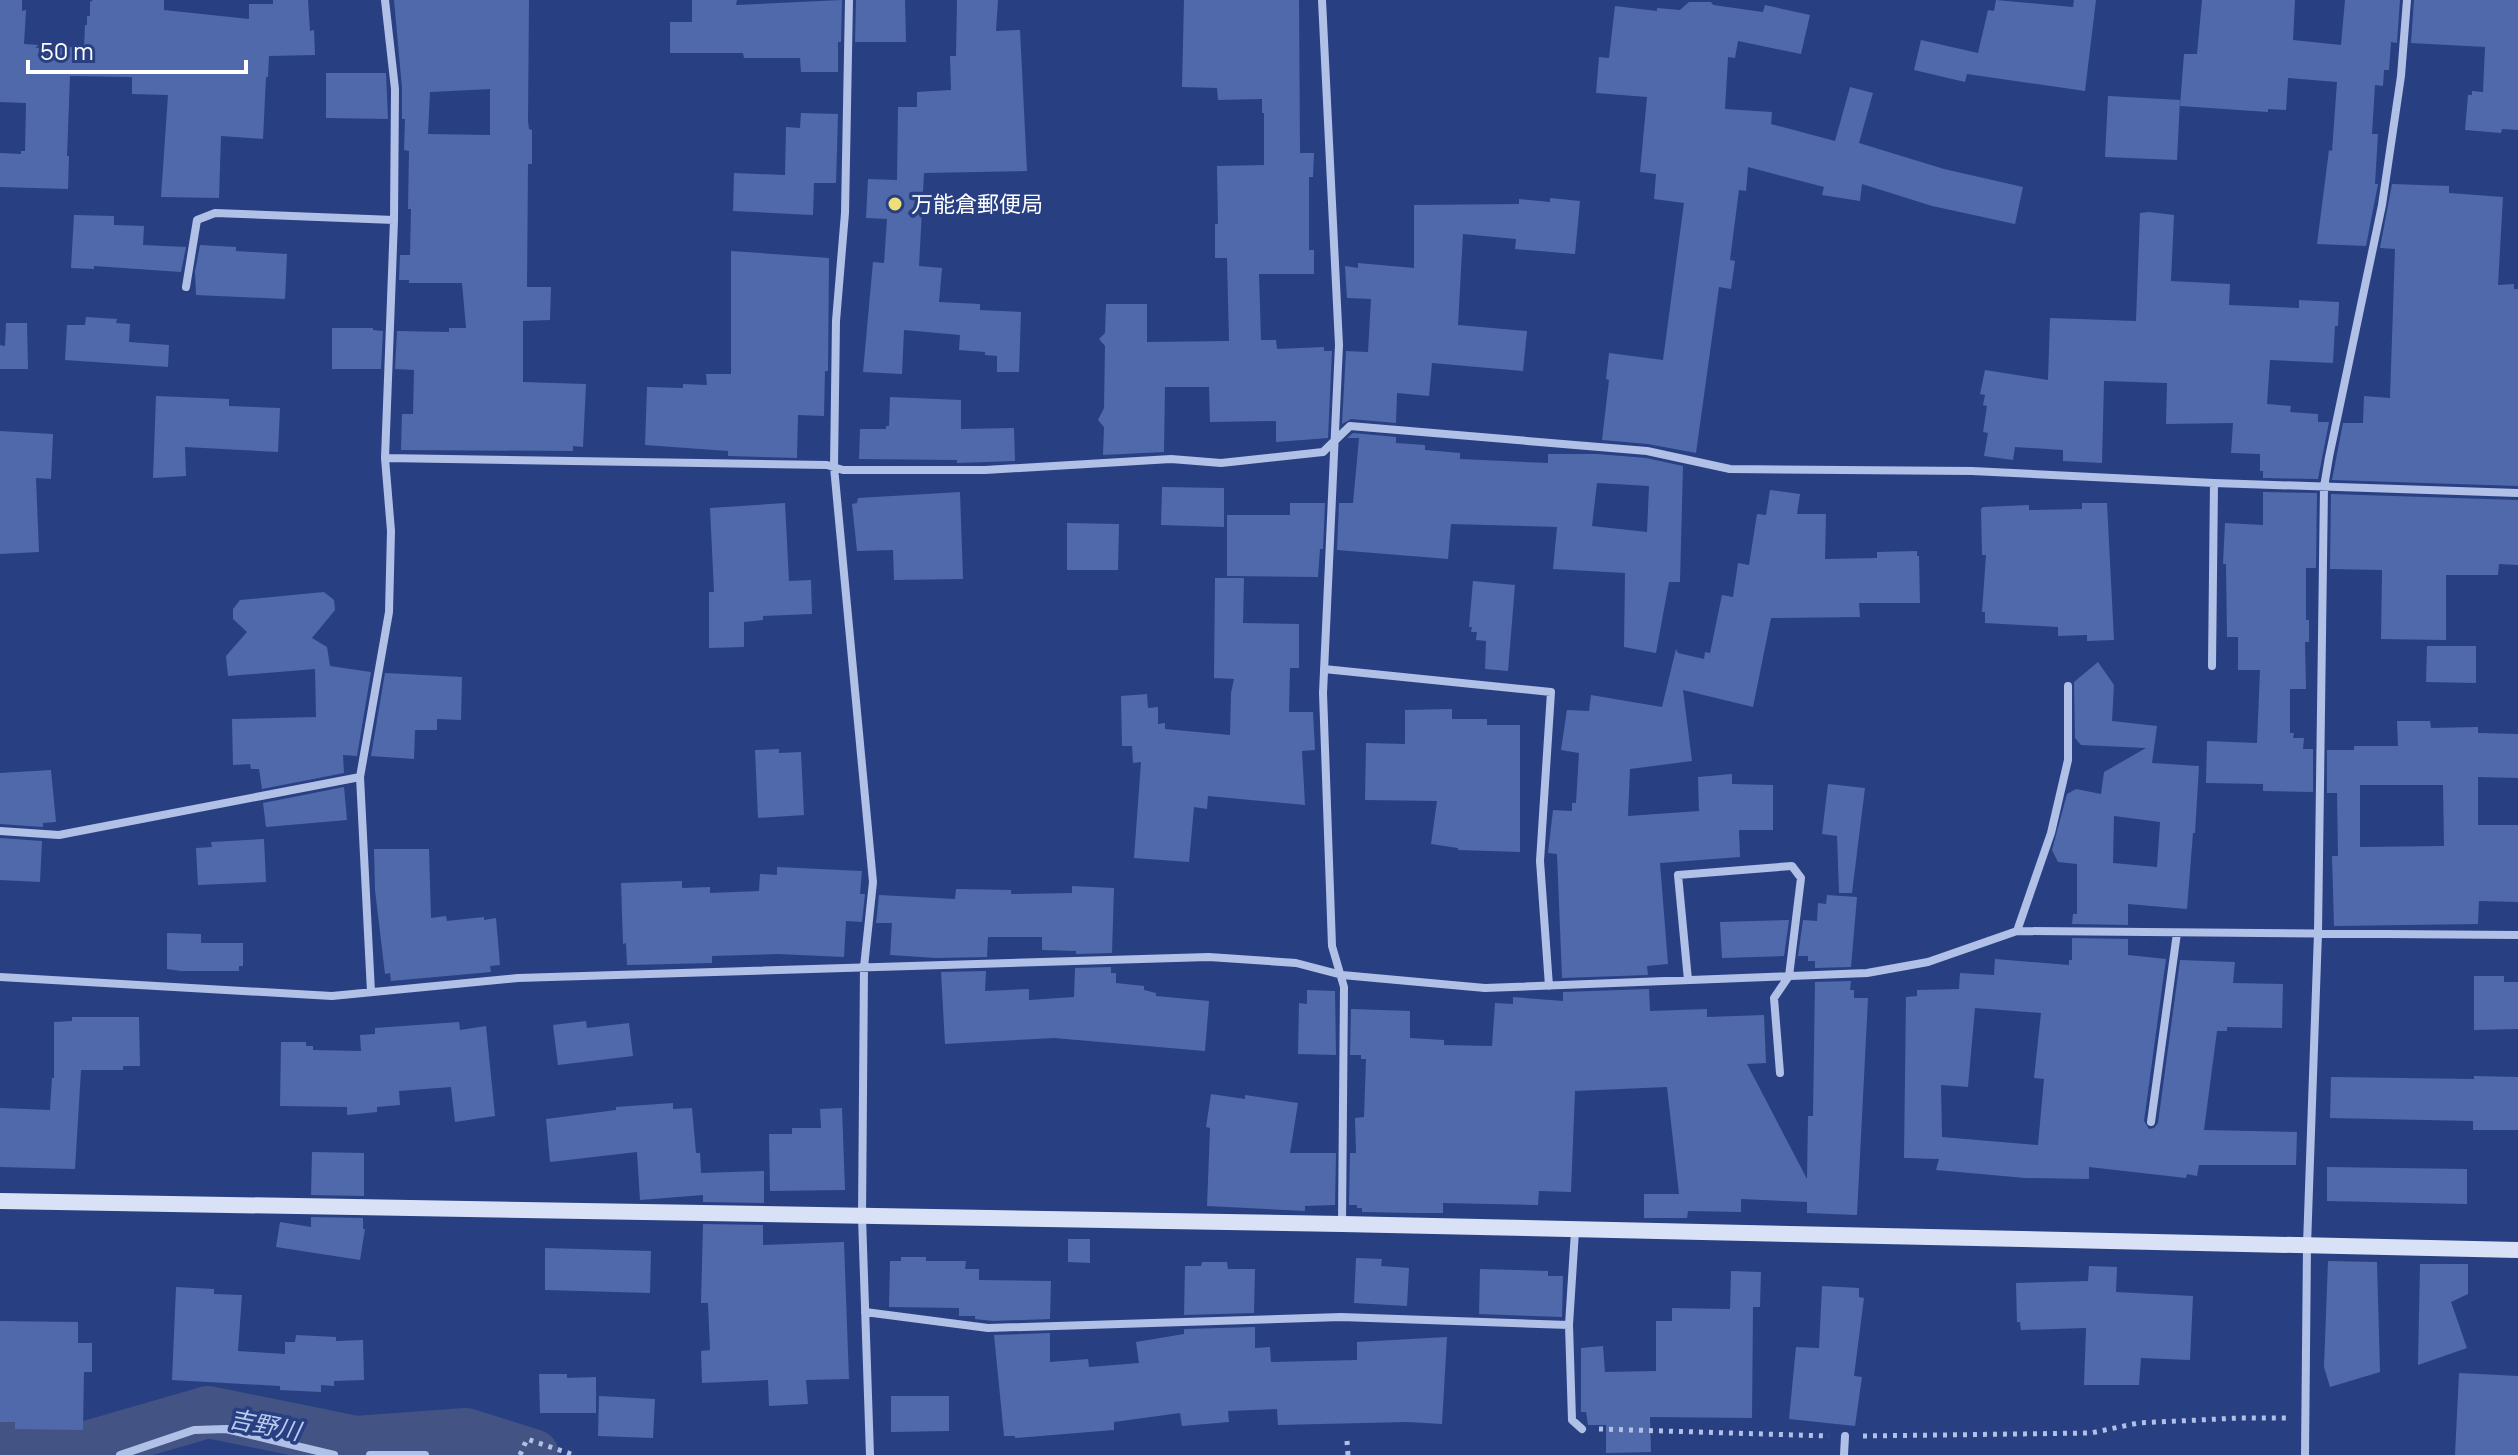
<svg xmlns="http://www.w3.org/2000/svg" width="2518" height="1455" viewBox="0 0 2518 1455" font-family="Manrope,'Noto Sans JP',sans-serif">
  <rect width="100%" height="100%" fill="#284082"/>
  <g fill="none" stroke-linecap="round" stroke-linejoin="round">
    <path stroke="#425384" stroke-width="52" d="M0 1434 26 1445 73 1451 208 1412 356 1442 466 1434 533 1455"/>
  </g>
  <path fill="#5069aa" fill-rule="evenodd" d="M0 0H22V11L26 10 24 44 84 48 85 25H87V16H90V2L93 0H164V10L249 19V4H273V0H308L310 31 314 30 315 55 269 56 268 77H266L263 139 221 136 219 198 161 197 168 95 132 94V77L70 76 67 156H69L68 189 0 187V153L21 154V151H25L26 103 0 102Z
    M394 0H529L528 121 529 129 532 130V164H528L527 287H551L550 320 523 321V382L586 384 583 447 573 446V451L401 450 402 414H413L414 370 395 369 397 331 449 332V328H466L462 283H409V280H399L400 255H410L411 209H408L409 151 404 150 405 119H402V88ZM490 89V135L428 134 430 92Z
    M692 0H737L736 5 842 0 841 42H838V72H801L800 58H744L743 53H670V22H692Z
    M856 0H905L906 42H855Z
    M957 0H998L996 31 1020 30 1027 171 924 173 919 266 942 268 939 302 980 304V310L1021 312 1019 372H997V356L985 355V352L959 350 960 335 904 330 902 374 863 372 873 262 884 263 887 219 866 218 868 179 897 180 898 107H917V92L951 90 950 56H956Z
    M1184 0H1299L1300 153H1314L1313 177H1309V250H1314V274H1259L1261 340H1276L1277 349 1324 347V351H1332L1328 438 1276 442V421L1210 422 1209 387H1165L1164 452 1103 455 1104 427 1098 420 1104 408 1105 346 1099 339 1105 333 1106 304H1147V342L1229 341 1227 258H1215V224H1218L1217 166 1264 165V113H1262V99L1218 100 1217 88 1182 87Z
    M1996 0 2073 7 2074 0H2096L2085 91 1967 74 1965 82 1914 70 1921 40 1978 53 1988 10 1994 11Z
    M2202 0H2295L2293 40 2341 45 2345 0H2400L2397 43 2391 42 2389 70H2384L2383 86 2375 85 2372 134H2378L2375 184H2378L2366 246 2317 244 2329 150 2332 151 2337 82 2288 78 2286 110 2268 109V112L2180 106 2184 54H2197Z
    M2414 0H2518V130L2502 129 2501 133 2465 130 2468 95H2472V91L2483 92 2485 47 2411 43Z
    M1689 2H1711L1713 5 1763 12 1765 5 1810 15 1801 54 1738 41 1735 58 1728 57 1725 109 1772 112 1771 124 1835 141 1850 87 1873 93 1859 143 1944 169 2023 187 2015 224 1932 206 1862 184 1860 201 1822 195 1824 187 1748 167 1746 191 1739 190 1730 260 1735 261 1731 289 1719 287 1696 453 1648 444 1602 440 1609 380 1606 379 1609 353 1663 360 1684 203 1654 199 1656 174 1640 172 1647 97 1596 93 1599 57 1609 58 1615 6 1657 11V8L1680 10Z
    M326 73H386L388 119 326 118Z
    M2108 96 2180 100 2177 160 2105 157Z
    M801 113 838 114 836 183H814L813 215 733 211 734 173 785 175 786 127 800 128Z
    M2392 184 2449 186V193L2503 197 2498 285 2514 284V289H2518V486L2332 480 2343 423H2363L2364 396 2390 398 2395 249 2380 248Z
    M1550 198 1580 201 1575 254 1515 249 1516 239 1463 234 1458 325 1527 331 1523 371 1432 363 1429 396 1397 393 1396 423 1351 419 1342 424 1346 351 1368 352 1371 299 1347 298 1345 266 1358 268V263L1414 268V205L1519 204V199L1550 202Z
    M2149 212 2174 215 2171 281 2230 284 2229 305 2299 308V300L2339 302 2338 326H2335L2333 363 2270 360 2267 404 2291 406 2290 412 2318 414V422H2329L2318 479 2263 478V471H2260V454L2231 453 2233 423 2166 424 2167 383 2104 381 2102 463 2063 461V450L2015 447 2013 460 1984 456 1988 433 1983 432 1987 406 1983 405 1985 395 1980 394 1985 370 2048 380 2050 318 2136 321 2140 213Z
    M74 215 114 216V225L144 226 143 245 186 247 181 272 94 266V269L71 268Z
    M200 245 236 247V251L287 254 285 299 196 295 195 272Z
    M731 251 829 258 828 371H825L824 416 798 415 797 458 728 456V451L645 445 647 387 683 388V384L707 385 706 374H731Z
    M86 317 117 319 116 323 130 324 129 342 169 345 168 367 65 360 67 325H85Z
    M6 323H27L28 369H0V345L5 346Z
    M332 328H373V330L383 331 381 369H332Z
    M156 396 229 399V406L280 408 278 452 185 447 186 476 153 478Z
    M890 397 961 400V429L1014 428 1015 461 957 463V460L859 459 860 429H886V426H889Z
    M0 431 53 434 51 479 36 478 39 552 0 554Z
    M1353 433 1396 437V443L1425 445V450L1460 453V459L1548 463V454H1597L1646 458 1683 466 1680 582H1669L1656 653 1624 647 1625 573 1553 569 1557 527 1451 524 1448 559 1337 550 1339 503H1353L1359 438H1347ZM1597 483 1649 486 1647 532 1592 526Z
    M1162 487 1224 488V527L1161 525Z
    M1770 490 1800 494 1797 514H1826L1825 559 1877 558V552L1917 551V556H1919L1920 603H1859L1860 617 1771 618 1753 707 1683 690 1692 761 1630 769 1628 816 1699 811 1698 777 1732 774V784L1773 785V830H1739L1740 857 1660 863 1668 964 1647 966 1648 975 1562 978 1557 854 1548 853 1553 810 1572 811V803H1576L1579 753 1561 750 1567 710 1589 711 1591 695 1662 707 1676 649 1678 653 1704 659 1705 652 1710 653 1722 595 1733 597 1738 563 1749 565 1757 514 1766 515Z
    M960 492 963 579 894 580 893 550 857 551 852 504 857 503 858 498Z
    M2263 492 2317 493 2316 568H2306V620H2309V642H2305L2306 689H2290V733H2294L2293 738H2304L2303 749H2313V792L2263 791V784L2206 783 2207 741 2257 743 2260 670H2238V637H2227L2226 564H2223L2225 523 2263 525Z
    M2331 494 2518 500V565L2499 564 2498 575H2446V640L2381 639 2382 570 2330 569Z
    M785 503 789 581 811 580 812 614 763 616V620L744 622V647L709 648V592H714L710 508Z
    M1290 503H1325L1323 549H1320L1318 577 1227 576V515H1290Z
    M2082 503H2107L2114 640 2087 641V635L2058 636V627L1985 623V612H1982L1986 555H1982L1981 509 1983 507 2029 505V510L2082 509Z
    M1067 523 1119 524 1118 570H1067Z
    M1215 578H1244L1243 623 1299 624V668H1290L1289 712H1313L1315 750 1302 751 1305 805 1208 796 1207 809 1194 807 1189 862 1134 858 1141 762 1133 763 1132 746H1122L1121 696 1147 694 1148 708 1158 707V724L1165 723V729L1230 735 1231 693 1234 679 1214 678Z
    M1473 581 1515 585 1508 671 1485 669 1486 641 1476 640 1477 632H1471L1472 627H1469Z
    M324 592 334 600 335 610 312 638 327 647 330 666 371 672 357 756 343 755 344 773 262 789 259 769H251L250 764 233 765 232 719 316 717 315 669 228 676 226 656 247 632 233 619V609L240 600Z
    M2427 646H2476V683L2426 682Z
    M2098 662 2114 685 2112 721 2157 726 2152 763 2199 766 2195 833H2193L2187 909 2128 904V925L2072 924 2073 914H2077V864L2058 862 2052 850 2067 794 2076 789 2101 794 2104 772 2146 748 2081 745 2075 738 2074 682ZM2114 816 2160 822 2157 867 2113 863Z
    M385 673 462 677 461 720 437 719V730H415L414 759 371 756Z
    M1452 709V719H1487V725H1520V852L1458 850V848L1431 844 1437 801 1365 800 1366 743 1405 744V710Z
    M2397 721H2430L2431 728 2478 727V733L2518 734V778L2478 777V825H2518V902L2479 901 2478 924 2334 926 2332 856H2338L2337 793H2327V750H2354V746H2398ZM2360 785H2443L2444 846 2360 847Z
    M779 749V753L801 752 804 815 758 818 755 750Z
    M51 770 56 822 43 823V827L0 824V773Z
    M1828 784 1865 788 1852 893H1839L1837 836 1822 834Z
    M344 787 347 820 266 827 263 803Z
    M0 838 42 841 40 882 0 880Z
    M264 839 266 882 198 885 196 848 212 847 211 842Z
    M374 849H429L431 918 446 916 447 921 484 917V920L496 918 500 965 490 966 491 972 391 981 390 973 385 974 375 890Z
    M777 867 862 871 860 894H865L862 922 846 921 844 957 778 954 712 956V963L627 965 626 943 623 944 621 883 682 881V888L710 887V893L759 891 760 874 777 875Z
    M1072 886 1114 888 1112 953 1076 954V951L1042 950V937H988L987 957 936 958 890 955 892 923H876L879 895 955 899 956 889 1011 890V894L1072 893Z
    M1827 895 1857 897 1851 967 1815 968V961H1808V956H1798L1803 920 1817 921 1818 903 1826 904Z
    M1789 920 1784 956 1722 958 1720 922Z
    M167 933 201 934V943H243V966H239V971H181L167 969Z
    M2072 938 2128 939V955L2166 959 2144 1121 2149 1129 2154 1128 2158 1123 2180 960 2235 962 2233 983 2283 984 2282 1028 2227 1027V1031H2217L2204 1130 2297 1132 2296 1165H2199L2197 1176 2187 1174 2186 1178 2089 1167V1179L2025 1178 1936 1170 1939 1159 1904 1158 1906 997 1917 996V990L1959 989 1960 973 1994 975 1995 959 2069 965V960H2072ZM1975 1008 2041 1013 2034 1078 2044 1079 2038 1145 1942 1137 1941 1085 1968 1087Z
    M1111 967V973H1116V983L1144 986V990L1156 993V996L1209 1001 1205 1051 1054 1038 945 1044 941 972 986 971 985 991 1029 989V1000L1074 997 1075 968Z
    M2474 976H2504V982H2518V1029L2474 1030Z
    M1851 981 1850 990H1854V998H1868L1857 1215 1807 1213V1202L1741 1199V1212L1688 1211 1687 1218H1644V1194H1679L1667 1087 1575 1091 1571 1192 1539 1191 1538 1205 1443 1203V1213H1415L1362 1212V1208H1357V1205H1349L1350 1153H1356L1355 1118 1364 1117 1366 1059H1361V1055H1350L1351 1009 1410 1011V1038L1444 1040V1045L1492 1046 1495 1003 1513 1004V997L1563 1001V992L1649 989 1650 1011 1707 1009V1017L1764 1015 1766 1063 1747 1064 1807 1179 1808 1116H1813L1815 982Z
    M1307 990 1335 991 1336 1055 1298 1054 1299 1003 1307 1004Z
    M72 1017H139L140 1066H123V1070H81L75 1169 0 1167V1108L50 1110 52 1078H54V1022L72 1021Z
    M586 1021 587 1028 629 1023 633 1056 558 1065 553 1025Z
    M459 1022 460 1030 486 1026 495 1116 455 1122 451 1087 399 1091 400 1105 377 1107V1112L347 1115V1107L280 1106 281 1042H306V1046H313V1050L361 1051 360 1035 375 1034V1028Z
    M2474 1076 2518 1077V1130H2473V1121L2330 1118 2331 1077 2474 1079Z
    M1211 1094 1245 1099V1095L1298 1103 1290 1153H1336L1335 1205 1305 1206V1211L1207 1206 1210 1128 1206 1127Z
    M673 1103V1109L692 1108 696 1153H700L701 1173 764 1171V1203L703 1202V1195L640 1200 637 1152 550 1162 546 1119 616 1110V1107Z
    M842 1108 845 1190 770 1191 769 1134H792V1128H821L820 1109Z
    M312 1152 364 1153V1196L311 1195Z
    M2327 1167 2467 1169V1204L2327 1201Z
    M311 1217 363 1218V1229H365L360 1260 276 1247 280 1222 311 1227Z
    M703 1224 763 1225V1245L844 1242 849 1379 806 1380 808 1404 769 1406 768 1380 702 1383 701 1351 710 1350 708 1303H701Z
    M1068 1239H1090V1263L1068 1262Z
    M545 1248 651 1251 650 1293 545 1290Z
    M901 1257H926V1261H966L965 1269H979V1280L1051 1281 1050 1319 993 1321 975 1319V1316H959V1308L889 1307 890 1261H901Z
    M1356 1258 1382 1259 1381 1266 1409 1268 1407 1306 1354 1303Z
    M2328 1261 2377 1262 2380 1372 2330 1387 2324 1367Z
    M1202 1262H1227L1228 1269H1255L1254 1313 1184 1315 1185 1266H1201Z
    M2420 1264H2468V1294L2451 1302 2467 1348 2418 1365Z
    M2089 1266 2117 1267 2116 1292 2193 1296 2190 1360 2141 1358 2139 1385H2084L2086 1328 2021 1330 2020 1322H2017L2016 1283 2088 1281Z
    M1480 1269 1548 1271V1276H1563L1562 1317 1479 1314Z
    M1731 1271 1761 1272 1760 1307H1753L1752 1418 1650 1417 1651 1452 1606 1453V1425H1588L1586 1412H1581V1348L1603 1346 1605 1372 1656 1371V1321H1672V1308L1730 1309Z
    M1822 1286 1859 1288V1297L1864 1298 1854 1376 1862 1377 1855 1426 1789 1419 1796 1347 1819 1348Z
    M176 1287 214 1289V1294L242 1295 238 1351 285 1354V1342H295L296 1335 336 1337V1341L363 1340 364 1380 334 1381V1386L321 1385V1392L280 1390V1386L172 1380Z
    M0 1321 78 1322V1343H92V1372H84L83 1430 15 1429V1422H0Z
    M1255 1327V1348L1270 1347 1271 1362 1357 1360V1342L1447 1337 1442 1424 1407 1422 1278 1425 1277 1409 1228 1411 1229 1422 1182 1426 1180 1413 1114 1422V1430L1015 1438V1436H1004L994 1335 1050 1333V1362L1088 1359 1089 1367 1139 1363 1136 1342 1184 1334V1329Z
    M2459 1373 2518 1376V1455H2455Z
    M539 1374H567V1378L596 1377V1413H540Z
    M599 1396 655 1399 653 1438 598 1436Z
    M891 1396H949V1431L891 1432Z"/>
  <g fill="none" stroke-linecap="round" stroke-linejoin="round">
    <path stroke="#b0c0e6" stroke-width="5" stroke-dasharray="4 6" stroke-linecap="butt" d="M1599 1429 1829 1436
      M1863 1436 2091 1433 2138 1423 2239 1418H2288
      M1347 1441 1348 1455
      M520 1455 527 1439 574 1455"/>
    <path stroke="#b0c0e6" stroke-width="8" d="M849 0 845 213 836 321 834 467 873 882 864 967 862 1217 870 1455
      M1322 0 1339 345 1323 693 1332 946 1344 987 1342 1224
      M186 287 197 220 215 213 394 220
      M385 458 827 465 843 470H985L1171 459 1221 463 1323 452 1350 426 1647 451 1730 469 1972 471 2214 483 2518 493
      M2212 666 2214 483
      M1324 669 1551 692 1540 861 1549 986
      M0 831 59 835 360 777
      M2017 931 2051 833 2068 760V686
      M0 977 332 996 518 978 1209 957 1296 963 1342 975 1485 988 1867 973 1928 962 2017 931 2518 935
      M1688 980 1678 875 1792 866 1801 878 1789 976 1774 998 1780 1073
      M371 992 360 777 389 612 391 531 385 458 394 220 395 89 385 0
      M2151 1122 2177 933
      M1575 1231 1569 1325 1572 1420 1582 1429
      M865 1312 988 1328 1341 1317 1569 1325
      M120 1455 194 1430 226 1429 334 1455
      M370 1455H425
      M1844 1455 1845 1436
      M2305 1455 2307 1245 2318 933 2324 487 2329 457 2382 205 2401 76 2407 0"/>
    <path stroke="#d9e1f6" stroke-width="16" d="M0 1201 1342 1224 2518 1250"/>
  </g>
  <circle fill="#eedf76" stroke="#284082" stroke-width="3" cx="895" cy="204" r="8"/>
  <g text-anchor="middle" dominant-baseline="central" stroke-width="7" stroke-linejoin="round" paint-order="stroke">
    <g font-size="22" fill="#fff" stroke="#284082" text-anchor="start">
      <text x="911" y="204">万能倉郵便局</text>
    </g>
    <g font-size="24" font-style="italic" fill="#bccaee" stroke="#284082">
      <text transform="translate(265 1424) rotate(11)">吉野川</text>
    </g>
  </g>
  <path d="M28 60v12h218v-12" fill="none" stroke="#ffffff" stroke-width="4"/>
  <text x="40" y="60" font-size="24" fill="#ffffff" stroke="#284082" stroke-width="6" paint-order="stroke">50 m</text>
</svg>
